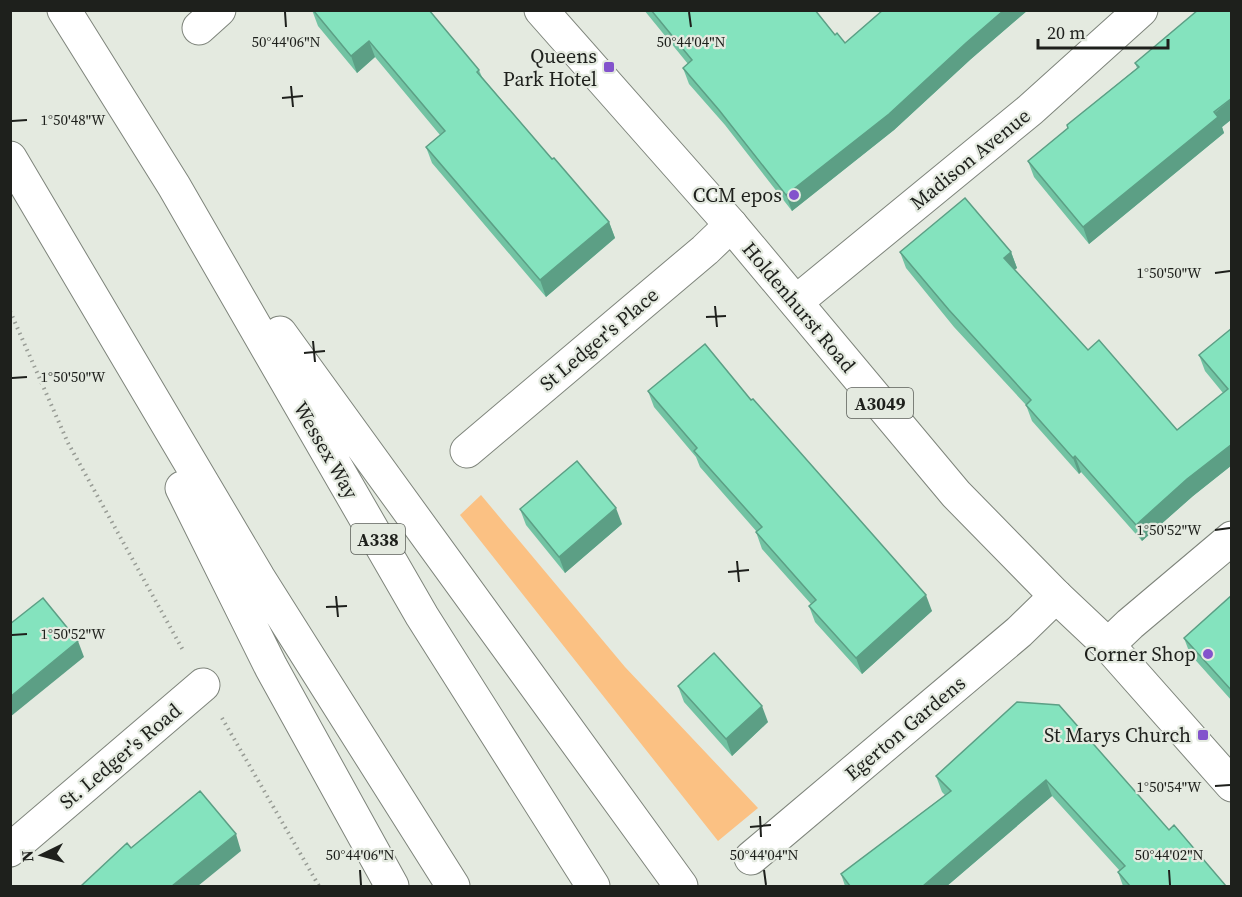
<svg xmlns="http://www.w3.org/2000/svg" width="1242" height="897" viewBox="0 0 1242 897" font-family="'Source Serif 4',serif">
  <rect width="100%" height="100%" fill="#e4eae0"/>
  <path fill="#fbc183" d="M481 495 625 667 758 808 718 841 460 515Z"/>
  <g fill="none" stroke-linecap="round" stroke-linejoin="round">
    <defs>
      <path id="minor" d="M199 28 219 10
        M796 302 1030 110 1141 10
        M467 451 705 250 731 225
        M1108 645 1130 624 1232 538
        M10 850 203 685
        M751 858 1019 632 1056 596"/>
      <path id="major" d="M541 10 731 225 956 494 1056 596 1108 645 1232 785"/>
      <path id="highway" d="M64 10 174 186 422 616 593 886
        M10 158 258 577 453 886
        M280 333 681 886
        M182 488 271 667 392 886"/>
    </defs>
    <use href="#minor" stroke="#7e847b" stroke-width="35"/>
    <use href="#major" stroke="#7e847b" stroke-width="35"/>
    <use href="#highway" stroke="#7e847b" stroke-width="35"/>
    <path stroke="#989c95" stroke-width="4" stroke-dasharray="1.5 4.5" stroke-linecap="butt" d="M10 311 68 443 184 652
      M222 718 319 886"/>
    <use href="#minor" stroke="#fff" stroke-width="33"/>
    <use href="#major" stroke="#fff" stroke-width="33"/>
    <use href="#highway" stroke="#fff" stroke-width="33"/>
  </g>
  <path fill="#72c3a3" d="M312 10 479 70 482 77 552 159 609 222 615 238 546 297 432 163 426 147 440 135 375 57 357 73 318 26Z
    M644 10H815L835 35 845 43 883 10H1028L971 59 894 130 792 211 725 125 689 84 683 68 688 64Z
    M1232 10V119L1222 127 1224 133 1089 244 1034 177 1028 161 1068 128 1067 125 1137 68 1135 63Z
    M900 252H1011L1017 268 1014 270 1088 350 1177 430 1223 393 1205 371 1199 355 1232 328V465L1193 496 1142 541 1081 472 1079 474 1032 421 1026 405 954 327 906 268Z
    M648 391 751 400 932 611 862 674 815 622 809 606 811 604 762 549 756 532H757L700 467 696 457 654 407Z
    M520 509 622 524 565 573 526 525Z
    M1232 595V701L1190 654 1184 638Z
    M678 686 768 722 732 756 684 702Z
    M1017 702 1169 830 1226 886H1123L1118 872 1120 871 1052 796 947 886H845L841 874 945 795 942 792 936 776Z"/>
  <path fill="#5c9f85" d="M1004 10H1028L971 59 894 130 792 211 786 195Z
    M369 41 375 57 357 73 351 56Z
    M1232 98V119L1222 127 1224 133 1089 244 1083 227Z
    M609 222 615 238 546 297 540 280Z
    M1011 252 1017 268 1009 274 1004 258Z
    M1232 444V465L1193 496 1142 541 1136 525 1187 479Z
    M1075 456 1081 472 1079 474 1073 458Z
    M616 508 622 524 565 573 559 557Z
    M926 595 932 611 862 674 856 658Z
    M78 641 84 657 10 717V697Z
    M762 706 768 722 732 756 726 739Z
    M1046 780 1052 796 947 886H923Z
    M236 834 241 851 198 886H172Z"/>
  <path fill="#84e3be" stroke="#5c9f85" stroke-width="1.5" d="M313 10H429L479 70 477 72 552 159 554 158 609 222 540 280 426 147 445 131 369 41 351 56Z
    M651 10H815L835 35 837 33 845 43 883 10H1004L966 43 889 114 786 195 719 110 683 68 692 60Z
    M1198 10H1232V98L1214 112 1218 117 1083 227 1028 161 1068 128 1067 125 1139 67 1135 63Z
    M965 198 1011 252 1004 258 1088 350 1099 340 1177 430 1228 389 1199 355 1232 328V444L1187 479 1136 525 1075 456 1073 458 1026 405 1031 400 949 310 900 252Z
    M705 344 751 400 753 399 926 595 856 658 809 606 816 600 756 532 762 527 694 451 697 448 648 391Z
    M577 461 616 508 559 557 520 509Z
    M1232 595V691L1184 638Z
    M43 598 78 641 10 697V624Z
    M714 653 762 706 726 739 678 686Z
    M1017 702 1059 705 1169 830 1174 825 1226 886H1130L1118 872 1125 866 1046 780 923 886H850L841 874 951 791 936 776Z
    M200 791 236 834 172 886H81L127 843 131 848Z"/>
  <path fill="none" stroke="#1e201c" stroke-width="2" d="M285 12 286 27M689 12 691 27M291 86 293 107M282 98 303 96M12 121 27 120M1215 273 1230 271M715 306 717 327M706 317 726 316M313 341 315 362M304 353 325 351M12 378 27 377M1215 530 1230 528M737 561 739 582M728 572 749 570M336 596 338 617M326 607 347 606M12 635 27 634M1215 786 1230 785M760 816 761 837M750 827 771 825M360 870 361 885M764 870 766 885M1169 870 1170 885"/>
  <g fill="#8353cc" stroke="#e4eae0" stroke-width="2">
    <rect x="603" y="61" width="12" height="12" rx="3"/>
    <circle cx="794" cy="195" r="6"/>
    <circle cx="1208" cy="654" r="6"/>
    <rect x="1197" y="729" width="12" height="12" rx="3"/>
  </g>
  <g text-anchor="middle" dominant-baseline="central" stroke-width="4.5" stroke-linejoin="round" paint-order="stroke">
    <g fill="#e4eae0" stroke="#595d57" stroke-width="1.5">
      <rect x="847" y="388" width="66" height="30" rx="4.5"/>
      <rect x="351" y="524" width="54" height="30" rx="4.5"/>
    </g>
    <g font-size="18" font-weight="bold" fill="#1e201c">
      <text x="880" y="403">A3049</text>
      <text x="378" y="539">A338</text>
    </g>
    <g font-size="20" fill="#1e201c" stroke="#e4eae0" text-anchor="end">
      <text x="597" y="56">Queens<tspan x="597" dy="23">Park Hotel</tspan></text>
      <text x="782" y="195">CCM epos</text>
      <text x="1196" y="654">Corner Shop</text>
      <text x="1191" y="735">St Marys Church</text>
    </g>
    <g font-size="20" fill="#1e201c" stroke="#e4eae0">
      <text transform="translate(970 159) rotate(-39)">Madison Avenue</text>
      <text transform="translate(799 307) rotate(50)">Holdenhurst Road</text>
      <text transform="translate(599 339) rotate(-40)">St Ledger's Place</text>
      <text transform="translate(326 450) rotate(60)">Wessex Way</text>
      <text transform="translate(905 728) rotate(-40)">Egerton Gardens</text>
      <text transform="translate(120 756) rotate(-40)">St. Ledger's Road</text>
    </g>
  </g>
  <g font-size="15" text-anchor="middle" fill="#1e201c" stroke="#e4eae0" stroke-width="4.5" stroke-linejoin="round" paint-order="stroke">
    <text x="286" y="47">50°44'06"N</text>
    <text x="691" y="47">50°44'04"N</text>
    <text x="73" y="125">1°50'48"W</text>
    <text x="1169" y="278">1°50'50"W</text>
    <text x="73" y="382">1°50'50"W</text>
    <text x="1169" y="535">1°50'52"W</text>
    <text x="73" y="639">1°50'52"W</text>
    <text x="1169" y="792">1°50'54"W</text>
    <text x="360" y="860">50°44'06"N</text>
    <text x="764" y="860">50°44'04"N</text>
    <text x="1169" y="860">50°44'02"N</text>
  </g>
  <rect width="1242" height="897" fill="none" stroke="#1e201c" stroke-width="24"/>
  <g transform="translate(42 855) rotate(265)" stroke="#e4eae0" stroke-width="4.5" paint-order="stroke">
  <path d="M0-4.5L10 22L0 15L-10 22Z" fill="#1e201c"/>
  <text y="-9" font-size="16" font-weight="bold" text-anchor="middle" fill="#1e201c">N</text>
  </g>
  <path d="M1038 39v9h130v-9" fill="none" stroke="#1e201c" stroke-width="3"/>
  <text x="1047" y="39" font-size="18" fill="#1e201c" stroke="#e4eae0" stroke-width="4.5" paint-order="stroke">20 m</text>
</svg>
